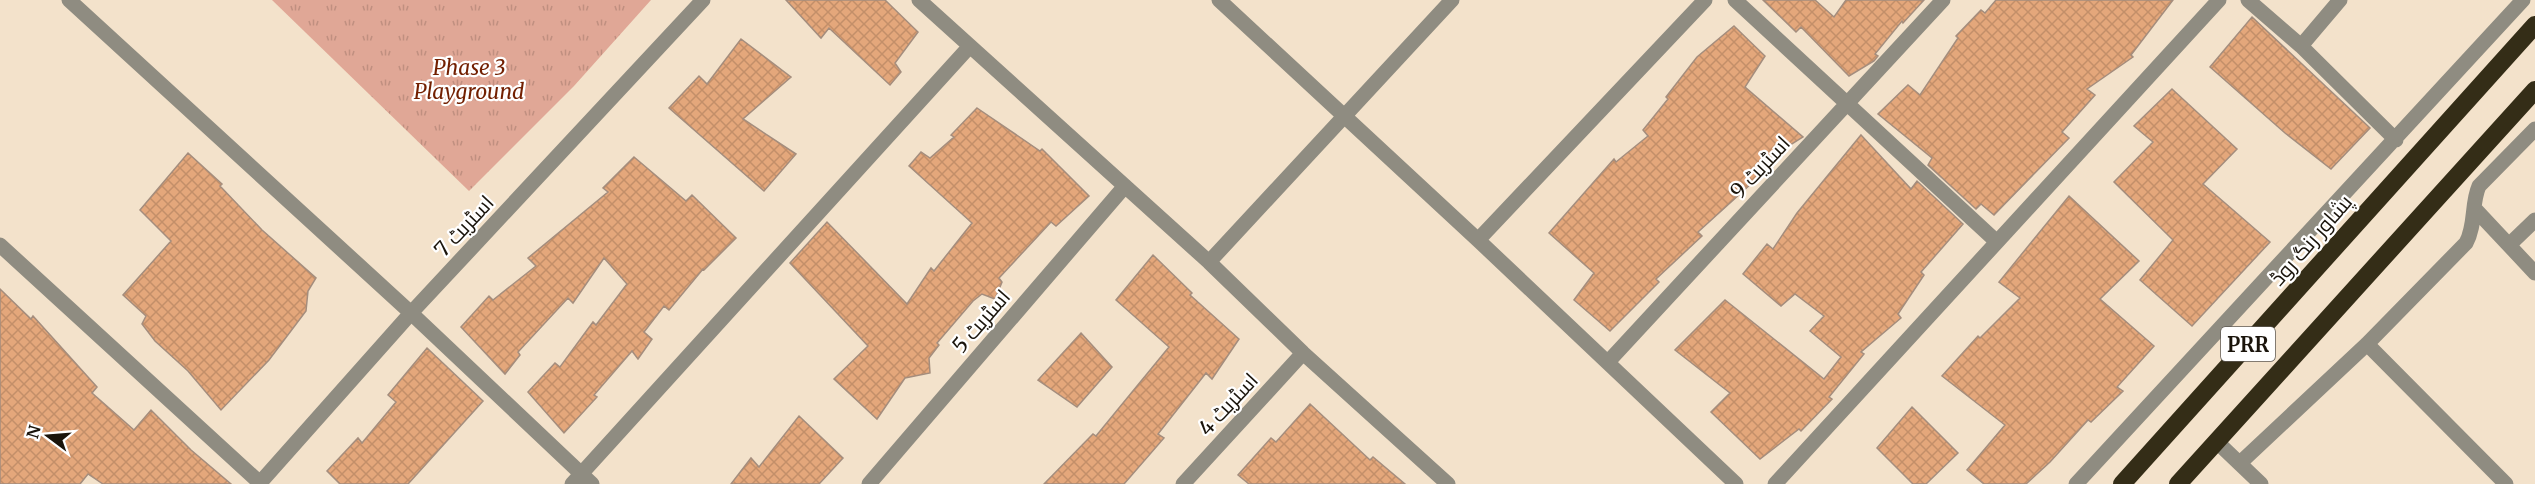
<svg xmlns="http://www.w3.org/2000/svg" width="2535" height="484" viewBox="0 0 2535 484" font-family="Merriweather,Cairo,serif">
  <defs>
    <pattern id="park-tufts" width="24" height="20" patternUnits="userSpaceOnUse" patternTransform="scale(1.5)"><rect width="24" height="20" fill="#e0a796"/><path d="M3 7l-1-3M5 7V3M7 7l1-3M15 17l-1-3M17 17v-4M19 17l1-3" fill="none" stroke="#c08f80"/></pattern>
    <pattern id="building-cross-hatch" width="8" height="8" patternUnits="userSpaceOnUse" patternTransform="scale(1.5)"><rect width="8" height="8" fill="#e4a77b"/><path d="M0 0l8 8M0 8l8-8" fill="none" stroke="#c38f69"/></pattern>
  </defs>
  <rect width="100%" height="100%" fill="#f3e2cb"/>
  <path fill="url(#park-tufts)" d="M272 0H651L574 86 469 191Z"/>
  <path fill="url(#building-cross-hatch)" stroke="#a48d7d" stroke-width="1.5" d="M786 0H885L918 32 895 63 901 72 890 85 829 28 821 38Z
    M1763 0H1815L1834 17 1846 0H1924L1903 23 1902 21 1875 54 1878 56 1874 61 1849 76 1801 27 1796 32Z
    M1996 0H2173L2131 55 2133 57 2087 89 2095 95 2062 132 2069 138 1994 215 1981 204 1976 209 1928 165 1932 158 1878 114 1908 85 1920 95 1958 38 1956 36 1981 10 1985 13Z
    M2252 17 2370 128 2331 169 2285 133 2210 67Z
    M1734 26 1765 56 1745 87 1803 137 1768 159 1773 164 1698 232 1702 236 1656 279 1659 282 1610 331 1574 300 1594 273 1549 233 1614 159 1616 162 1648 136 1643 130 1668 99 1666 97 1697 57Z
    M741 39 791 77 743 119 796 154 764 191 669 108 699 76 707 84Z
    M2172 89 2237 149 2203 184 2270 242 2192 326 2140 280 2173 240 2114 182 2153 142 2134 126Z
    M977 108 1040 151 1042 149 1089 196 1056 226 1051 222 999 278 1002 282 995 299 982 294 973 301 937 343 939 345 929 358 930 373 905 378 877 419 834 379 868 346 790 263 827 222 907 304 931 268 934 271 972 223 909 166 921 152 930 158 954 137 951 135Z
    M1861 135 1911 189 1917 181 1963 224 1921 272 1924 275 1898 314 1901 318 1861 352 1864 354 1829 397 1832 399 1801 431 1799 429 1760 459 1711 412 1730 393 1675 350 1725 300 1824 379 1841 357 1810 331 1824 316 1795 294 1781 306 1743 274 1767 244 1773 249 1797 213Z
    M188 153 222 184 220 186 262 230 316 278 308 291 306 311 269 360 221 410 188 371 155 341 142 324 146 316 123 295 171 241 140 210Z
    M634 157 686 201 692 195 736 238 704 270 703 269 669 310 664 306 644 332 652 339 638 359 632 351 594 395 597 397 564 433 528 392 555 363 560 367 593 322 596 325 627 284 604 258 573 303 568 298 518 352 520 355 505 374 461 327 489 296 493 300 536 266 528 258 608 192 603 188Z
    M2069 196 2139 261 2100 299 2154 346 2117 387 2123 391 2091 422 2088 420 2050 462 2026 484H1984L1967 470 2005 425 1942 376 1978 336 1980 338 2020 298 1999 282Z
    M1153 255 1192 293 1190 295 1239 339 1212 379 1206 373 1158 434 1164 438 1124 484H1044L1093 434 1096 436 1169 347 1116 300Z
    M0 289 31 319 33 316 97 387 92 393 134 430 151 410 191 450 231 484H103L88 474 80 484H0Z
    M1081 333 1112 367 1077 407 1038 380Z
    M427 348 483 401 408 484H340L327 471 358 438 362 443 396 402 388 395Z
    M1310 404 1370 460 1373 457 1405 484H1249L1238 475 1271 438 1276 442Z
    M1912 407 1958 453 1926 484H1913L1877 448Z
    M799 416 843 458 819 484H731L751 458 759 467Z"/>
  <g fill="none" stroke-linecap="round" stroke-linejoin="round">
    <path stroke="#8f8c81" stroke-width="15" d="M69 0 411 313 592 484
      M919 0 1209 262 1303 353 1448 484
      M1219 0 1478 240 1736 484
      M1735 0 1997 242
      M2248 0 2301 46 2396 140
      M2301 46 2340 0
      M2474 208 2535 273
      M1478 240 1705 0
      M0 245 260 483
      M2509 245 2535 220
      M1209 262 1452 0
      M2367 344 2506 484
      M1608 362 1943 0
      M2216 441 2261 484
      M2240 463 2367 344 2466 243C2476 225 2471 204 2479 186L2535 129
      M259 484 411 313 703 0
      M572 484 970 46
      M869 484 1125 186
      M1183 484 1303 353
      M1775 484 2219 0
      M2076 484 2523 0"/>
    <path stroke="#342d17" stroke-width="18" d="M2122 484 2535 25
      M2178 484 2535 90"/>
  </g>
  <g text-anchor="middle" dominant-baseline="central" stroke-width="4.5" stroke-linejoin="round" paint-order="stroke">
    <rect fill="#fff" stroke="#5f5a54" stroke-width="1.5" x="2221" y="327" width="54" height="34" rx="4.5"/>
    <g font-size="20" font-weight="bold" fill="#1a140b">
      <text x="2248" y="344">PRR</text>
    </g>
    <g font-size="21" font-style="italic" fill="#721f00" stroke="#fff">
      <text x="469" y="67">Phase 3<tspan x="469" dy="24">Playground</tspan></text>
    </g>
    <g font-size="21" fill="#1a140b" stroke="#fff">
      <text transform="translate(1760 167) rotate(-47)">اسٹریٹ 9</text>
      <text transform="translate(464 226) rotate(-47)">اسٹریٹ 7</text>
      <text transform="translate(2311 240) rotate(-49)">پشاور رنگ روڈ</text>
      <text transform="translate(981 321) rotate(-49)">اسٹریٹ 5</text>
      <text transform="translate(1228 404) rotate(-47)">اسٹریٹ 4</text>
    </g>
  </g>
  <g transform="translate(48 436) rotate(286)" stroke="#ffffff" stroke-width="4.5" paint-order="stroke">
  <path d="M0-4.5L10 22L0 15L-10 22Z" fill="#1a140b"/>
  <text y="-9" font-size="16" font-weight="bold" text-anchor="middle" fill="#1a140b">N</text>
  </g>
</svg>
